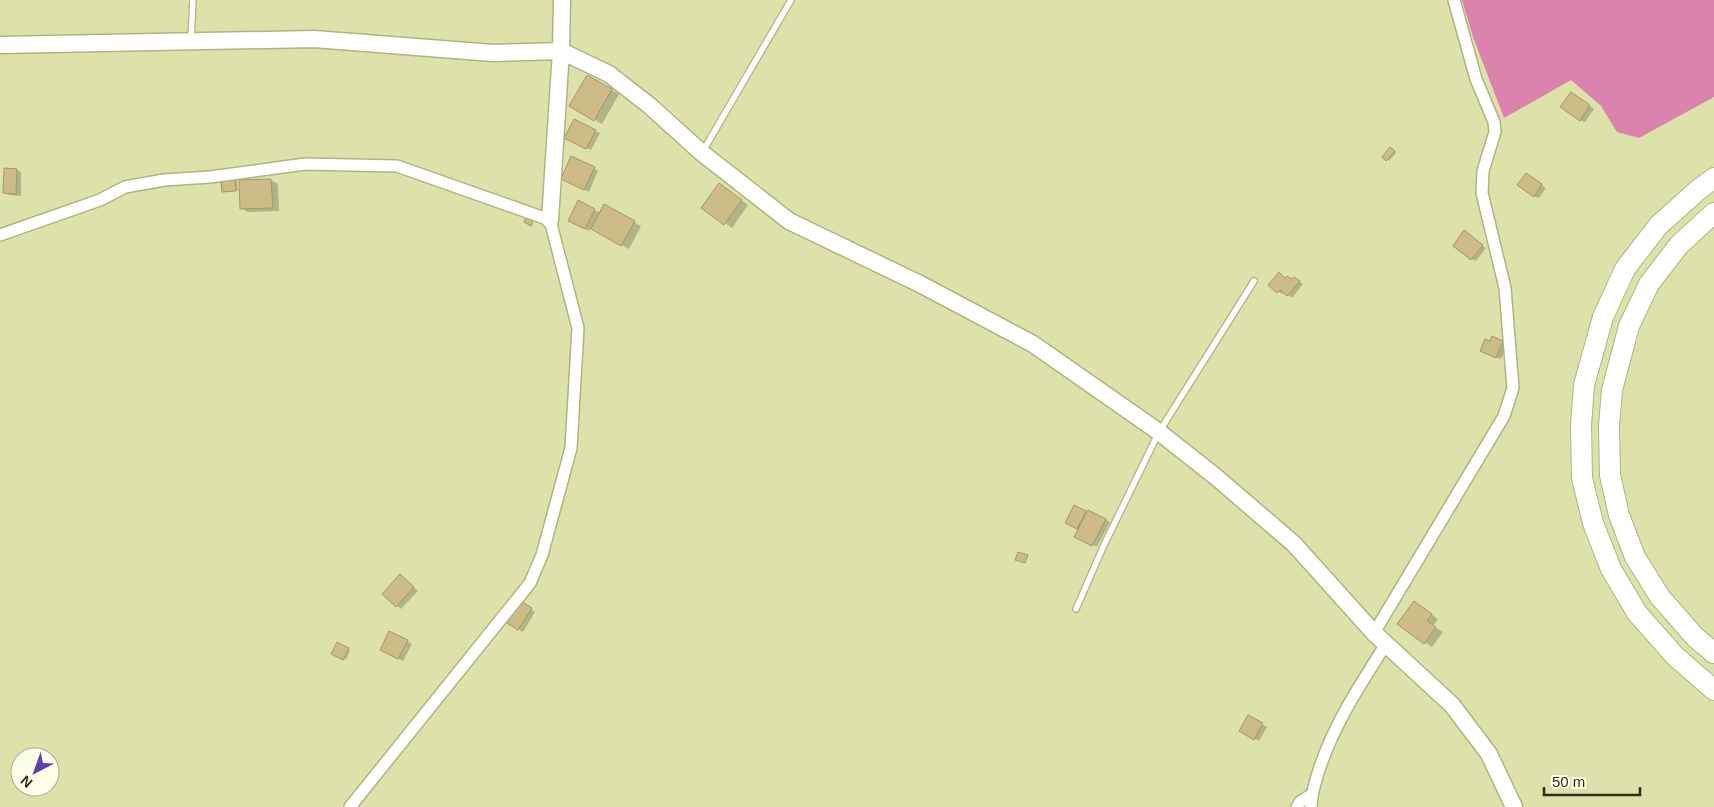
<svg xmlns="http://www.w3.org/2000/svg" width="1714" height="807" viewBox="0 0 1714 807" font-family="Helvetica,sans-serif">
  <rect width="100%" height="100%" fill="#dde1aa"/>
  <path fill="#da84ad" d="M1462 0H1714V97L1639 138 1617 132 1601 106 1571 80 1504 118 1473 37Z"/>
  <path fill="#0003" d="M588 76 619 94 602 124 571 106Z
    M1576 96 1594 109 1585 122 1580 120Z
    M595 131 600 133 591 150 570 140Z
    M1390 149 1396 153 1389 161 1384 157Z
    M594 168 598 171 589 192 567 181Z
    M17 170 21 172V196L9 195 4 192Z
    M1530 177 1546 188 1539 198 1534 196Z
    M235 180 237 181 238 191H224Z
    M271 180 278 184 279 211 248 212 241 208Z
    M726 189 748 205 732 228 703 208Z
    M605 206 641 226 629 249 591 228 589 231 569 220 594 210 601 213Z
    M1469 235 1486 248 1476 261 1472 259Z
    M1283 276 1286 279 1298 281 1303 284 1292 298 1284 292 1282 294 1278 291Z
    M1493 338 1507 345 1501 359 1486 353Z
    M1075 506 1088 513 1089 511 1110 522 1097 547 1076 536 1080 529 1066 522Z
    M405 579 418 591 401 609 384 594Z
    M521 603 535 612 523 632 508 623Z
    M1421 607 1438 619 1433 626 1443 632 1432 647 1399 624Z
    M407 641 412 644 403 661 386 652Z
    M338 643 350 650 346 660 333 653Z
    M1248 717 1267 727 1259 741 1241 731Z"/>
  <path fill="#cebc88" stroke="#a79563" d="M587 75 612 89 594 121 569 106Z
    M1571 92 1590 105 1580 121 1560 107Z
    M574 119 596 130 586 149 564 138Z
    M1390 147 1395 151 1386 161 1382 157Z
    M571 156 595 167 584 190 561 179Z
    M4 168 17 169 16 194 3 193Z
    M1526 173 1542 184 1534 197 1517 185Z
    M235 179 236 191 222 192 221 180Z
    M271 179 273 208 240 209 239 180Z
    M719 183 742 200 724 225 701 208Z
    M578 200 595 209 585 229 568 221Z
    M604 204 635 221 621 246 591 229Z
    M528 213 535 216 531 226 524 222Z
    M1464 230 1483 245 1471 260 1453 246Z
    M1279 272 1285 278 1287 276 1292 279 1294 277 1300 281 1287 296 1280 290 1277 293 1268 285Z
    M1492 336 1503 341 1496 358 1480 351 1485 339 1490 341Z
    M1074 505 1086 511 1077 529 1065 523Z
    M1088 510 1106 519 1092 546 1074 537Z
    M1018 552 1028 555 1025 563 1015 560Z
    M400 574 414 587 396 607 382 594Z
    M521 601 532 608 518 630 507 623Z
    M1414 601 1432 614 1427 621 1436 627 1424 644 1397 624Z
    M389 631 408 640 398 659 380 650Z
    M337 642 349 648 343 660 331 654Z
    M1248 715 1263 723 1254 740 1239 731Z"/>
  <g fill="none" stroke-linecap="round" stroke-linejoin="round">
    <defs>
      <path id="lane" d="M191 39 193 0
        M703 151 791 0
        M1076 609 1104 545 1159 432 1254 281"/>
      <path id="street" d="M0 235 100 200 125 187 164 180 210 177 305 164 397 166 550 220 578 328 571 448 542 555 530 583 350 807
        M1374 633 1504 416 1513 388 1505 288 1482 193 1483 171 1495 132 1494 122 1476 79 1454 0
        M1297 807 1300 802 1311 795
        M1311 807C1311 794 1315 783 1319 770 1334 724 1360 685 1386 644"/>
      <path id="secondary" d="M0 45 314 39 493 53 561 51 609 74 650 106 702 153 789 221 920 284 1033 344 1159 432 1216 477 1294 544 1374 633 1452 705 1489 754 1514 807
        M550 220 561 51 562 0"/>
      <path id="highway" d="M1714 178 1698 190 1658 226 1625 269 1603 317 1584 385 1581 426 1582 478 1593 523 1611 569 1637 613 1675 656 1714 690
        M1714 213 1679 245 1649 284 1629 326 1612 390 1609 426 1610 475 1619 515 1635 557 1660 597 1695 637 1714 653"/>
    </defs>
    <use href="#lane" stroke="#b1b47f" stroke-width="8"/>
    <use href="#street" stroke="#b1b47f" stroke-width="14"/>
    <use href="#secondary" stroke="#b1b47f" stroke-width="19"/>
    <use href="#highway" stroke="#b1b47f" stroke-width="22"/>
    <use href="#lane" stroke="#fff" stroke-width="5.5"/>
    <use href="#street" stroke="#fff" stroke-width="11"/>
    <use href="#secondary" stroke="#fff" stroke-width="16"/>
    <use href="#highway" stroke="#fff" stroke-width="20"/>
  </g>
  <g transform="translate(35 772) rotate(221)"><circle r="24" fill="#fdffe9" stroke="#aaac96"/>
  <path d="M0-4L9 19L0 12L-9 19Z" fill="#5f3db5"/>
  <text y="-8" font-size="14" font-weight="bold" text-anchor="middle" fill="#2e2f1a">N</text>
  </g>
  <path d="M1544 787v8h96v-8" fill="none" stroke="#2e2f1a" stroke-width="2.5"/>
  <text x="1552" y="787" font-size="15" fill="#2e2f1a" stroke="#fdffe9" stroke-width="4" paint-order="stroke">50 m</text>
</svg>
